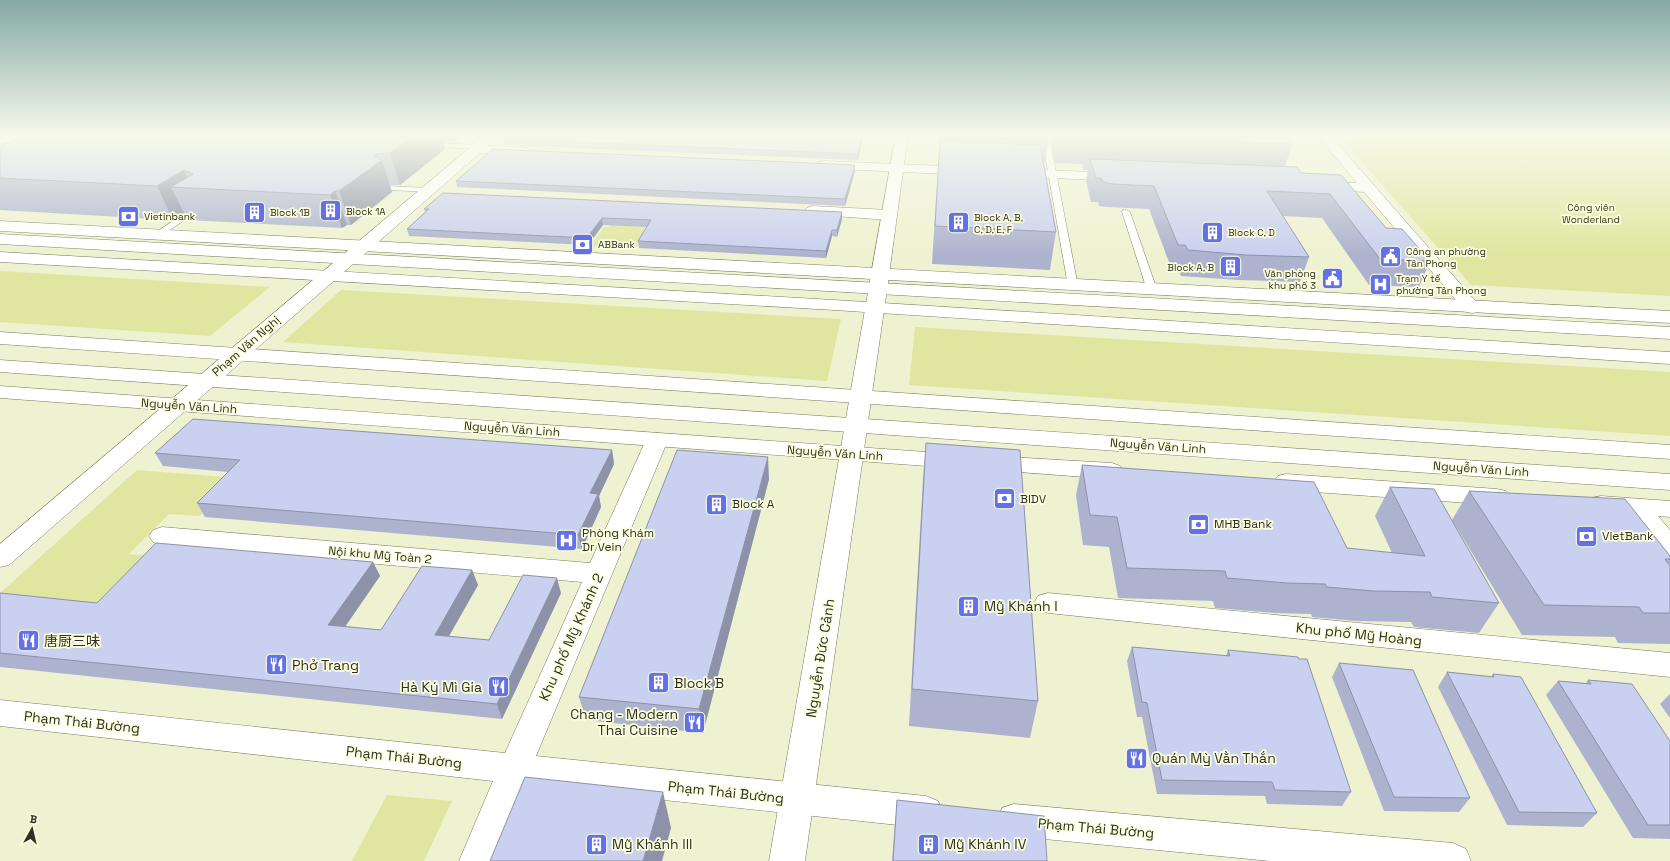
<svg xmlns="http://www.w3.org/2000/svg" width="1670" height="861" viewBox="0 0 1670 861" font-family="'Space Grotesk','Noto Sans SC',sans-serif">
	<rect width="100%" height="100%" fill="#eef2d0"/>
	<!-- green -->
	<path fill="#e0e69f" d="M1337 134H1670V296L1471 285Z
		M622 209 655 211 644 228 648 229 636 248 590 246 604 227H609Z
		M0 271 270 287 210 336 0 322Z
		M341 290 841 319 827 381 283 342Z
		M915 327 1670 372V436L909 385Z
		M137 470 237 478 200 516 169 514 129 554 161 557 105 614 0 604V593Z
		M387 795 452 801 424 861H352Z"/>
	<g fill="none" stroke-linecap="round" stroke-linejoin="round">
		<defs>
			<path id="service" d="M1022 134H1030L1050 141 1078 286 1076 288H1070L1068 286 1043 143 1031 140Z
				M439 143 479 145 483 147 479 149 442 147 438 145Z
				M386 186 429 188 433 190 429 192 389 190 385 188Z
				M196 206H199L203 208 159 237H153L152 235Z
				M1123 210H1126L1130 212 1157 290 1155 292 1152 293 1147 290 1122 212Z"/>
			<path id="minor" d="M12 134H44L38 138 0 144V136Z
				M486 134H500L488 146 522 147 527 148 529 151 527 154 522 155 480 153 9 565 0 567V544Z
				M1316 134H1329L1478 304 1481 308 1478 312 1472 313 1466 312 1364 192 1317 189 1315 186 1317 183 1322 182 1357 183Z
				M824 161 968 167 973 168 975 171 973 174 968 175 819 168 817 165 819 162Z
				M1016 169 1117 173 1122 174 1124 177 1122 180 1117 181 1011 176 1009 173 1011 170Z
				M812 206 889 210 894 212 897 215 894 218 889 220 807 214 804 211 807 208Z
				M657 433 665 435 668 440 536 756 926 796 938 801 943 812 938 823 926 828 524 785 495 861H459L493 781 0 726V700L505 753 582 582 162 545 153 542 149 536 153 530 162 527 590 563 646 440 649 435Z
				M1636 499 1645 501 1670 530V556L1661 554 1624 507 1627 501Z
				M1048 593 1670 653V677L1048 613 1038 610 1034 603 1038 596Z
				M1014 804 1453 843 1466 849 1471 861H1270L1014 836 1002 832 997 820 1002 808Z"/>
			<path id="tertiary" d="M896 134H908L889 275 886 279 880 280 874 279 871 275Z"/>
			<path id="secondary" d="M880 270 886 271 889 275 805 861H769L871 275 874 271Z"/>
			<path id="primary" d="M0 221 1670 311V323L0 231Z
				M0 386 954 454 962 456 965 461 962 466 954 468 0 398Z
				M991 456 1112 463 1120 466 1124 471 1120 476 1112 479 991 470 983 468 979 463 983 458Z
				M1286 474 1497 489 1506 491 1509 497 1506 503 1497 505 1286 490 1278 488 1274 482 1278 476Z
				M1601 496 1670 501V517L1601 512 1592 510 1589 504 1592 498Z"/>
			<path id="trunk" d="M0 234 1670 327V339L0 244Z
				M0 252 834 300 1670 352V364L834 310 0 262Z
				M0 332 1670 445V459L0 344Z
				M0 360 1670 474V490L0 372Z"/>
		</defs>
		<!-- service casing -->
		<use href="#service" stroke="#76795a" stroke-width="1"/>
		<!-- minor casing -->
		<use href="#minor" stroke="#76795a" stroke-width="1"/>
		<!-- tertiary casing -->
		<use href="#tertiary" stroke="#76795a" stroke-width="1"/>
		<!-- secondary casing -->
		<use href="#secondary" stroke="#76795a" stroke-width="1"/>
		<!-- primary casing -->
		<use href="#primary" stroke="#76795a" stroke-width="1"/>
		<!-- trunk casing -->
		<use href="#trunk" stroke="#76795a" stroke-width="1"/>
		<!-- service -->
		<use href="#service" fill="#fff" fill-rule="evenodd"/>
		<!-- minor -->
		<use href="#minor" fill="#fff" fill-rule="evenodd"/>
		<!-- tertiary -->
		<use href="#tertiary" fill="#fff" fill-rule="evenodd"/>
		<!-- secondary -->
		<use href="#secondary" fill="#fff" fill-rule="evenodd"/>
		<!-- primary -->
		<use href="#primary" fill="#fff" fill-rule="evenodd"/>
		<!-- trunk -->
		<use href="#trunk" fill="#fff" fill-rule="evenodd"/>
	</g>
	<!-- wall -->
	<path fill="#adb3ce" d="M29 134H463L453 142H443L445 149 400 185H390L392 192 351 225H347L342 228 187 220 184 213 173 220 0 210V147Z
		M509 134H864L858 160 505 145 504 139Z
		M940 134H1284L1292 144 1285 167 1301 173 1386 228 1430 261 1419 287 1369 285 1322 218 1283 216 1309 257 1300 282 1238 280 1181 276 1179 271 1172 270 1149 209 1107 207 1099 206 1098 202H1091L1086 181 1088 170H1083L1082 164 1055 163 1052 144 1053 136H1049L1045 162H1044L1056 232 1050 270 932 264Z
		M855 171 845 206 457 187 456 181Z
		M424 209 842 212V219L837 237 832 236 826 258 639 248 638 241 647 227 603 225 588 245 409 236 407 229 425 212Z
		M926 443 1038 701 1030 738 909 726 923 479Z
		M612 450 614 464 599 496 601 507 582 549 205 517 197 503 228 472 163 466 155 453Z
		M1082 465 1347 548 1392 553 1375 516 1390 487 1499 603 1479 633 1414 627 1411 622 1356 621 1312 617 1311 614 1274 613 1215 608 1213 601 1118 598 1109 547 1083 545 1076 495Z
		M769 479 703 733 586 720 579 697Z
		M1469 491 1670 556V564L1669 565 1670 566V644L1618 643 1615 637 1522 635 1452 520Z
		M373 562 380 576 345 626 381 630 472 570 478 585 449 636 489 640 561 593 502 719 0 667V593L97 603Z
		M1132 647 1226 656 1228 650 1351 792 1342 806 1267 804 1265 796 1157 794 1142 717H1137L1127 661Z
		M1339 663 1470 798 1459 812 1384 811 1332 677Z
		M1447 672 1491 677 1493 674 1597 813 1583 827 1507 825 1438 687Z
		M1588 680 1670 741V839L1633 838 1546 695 1558 681 1586 683Z
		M1670 694V718L1660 704Z
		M897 800 1047 861H892Z"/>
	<!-- shaded-wall -->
	<path fill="#8d92a8" d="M416 134H441L445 149 400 185 390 153Z
		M451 134H463L453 142Z
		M862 134H864L858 160V154Z
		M374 154 377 163 382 160 392 192 351 225 339 191 374 157Z
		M855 165V171L845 206V199Z
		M184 170 193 188 171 187 184 213 173 220 157 186Z
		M335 191 347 225 342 228 330 195Z
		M842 212V219L837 237V230Z
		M602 218 603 225 588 245 587 238Z
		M832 230V236L826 258V251Z
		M612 450 614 464 599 496 601 507 582 549 578 535 590 493Z
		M768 457 769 479 703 733 699 709Z
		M373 562 380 576 336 640 328 625Z
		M472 570 478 585 441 650 435 635Z
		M557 578 561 593 502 719 497 704Z
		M663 792 671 828 662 861H643Z"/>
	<!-- building -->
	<path fill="#c9d0f0" stroke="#8d92a8" d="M29 134H416L390 153 374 154V157L382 160 339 191H335L330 195 171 187 193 174 184 170 157 186 0 178V147Z
		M509 134H862L858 154 504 139Z
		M1089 134H1284L1292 144 1089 136Z
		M940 141 1040 145 1056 232 935 226Z
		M493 149 855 165 845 199 456 181Z
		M1090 159 1297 167 1301 173 1341 175 1386 228 1402 229 1430 261 1380 259 1330 194 1267 191 1309 257 1246 255 1188 250 1185 245H1178L1154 186 1112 184 1103 182 1102 179 1096 178Z
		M443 193 842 212 837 230H832L826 251 638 241 651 220 602 218 587 238 407 229 429 209H424Z
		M193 419 612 450 590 493 598 494 578 535 197 503 240 460 155 453Z
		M926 443 1020 450 1038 701 912 689Z
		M677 450 768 457 699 709 579 697Z
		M1082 465 1314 482 1347 548 1425 556 1390 487 1434 489 1499 603 1432 597 1430 592 1373 591 1327 587 1325 584 1287 583 1227 578 1225 571 1127 568 1117 517 1090 515Z
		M1469 491 1625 499 1670 556V559H1665L1670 566V613H1643L1639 607 1544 605Z
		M156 543 373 562 328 625 381 630 422 566 472 570 435 635 489 640 523 575 557 578 497 704 0 653V593L97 603Z
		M1132 647 1230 656 1228 650 1298 657 1299 659H1307L1351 792 1275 790 1272 782 1162 780 1147 703 1142 702Z
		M1339 663 1413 670 1470 798 1394 797Z
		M1447 672 1494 677 1493 674 1521 677 1597 813 1519 812Z
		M1588 680 1632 684 1670 741V825H1648L1558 681 1591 684Z
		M525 777 663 792 643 861H490Z
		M897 800 1044 816 1047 861H893Z"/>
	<!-- sky -->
	<linearGradient id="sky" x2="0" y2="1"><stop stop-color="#85a8a5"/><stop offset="0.53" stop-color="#f7f9ea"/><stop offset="1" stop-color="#f7f9ea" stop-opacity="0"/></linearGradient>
	<rect width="1670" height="255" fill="url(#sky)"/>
	<!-- icons -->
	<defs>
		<symbol id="building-square" viewBox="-11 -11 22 22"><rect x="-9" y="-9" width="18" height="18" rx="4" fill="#6470e8" stroke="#fbffdd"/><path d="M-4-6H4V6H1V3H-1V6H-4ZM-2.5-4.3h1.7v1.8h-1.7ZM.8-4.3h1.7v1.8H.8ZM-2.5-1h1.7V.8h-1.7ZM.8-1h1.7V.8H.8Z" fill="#fff"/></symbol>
		<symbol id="bank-square" viewBox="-11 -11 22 22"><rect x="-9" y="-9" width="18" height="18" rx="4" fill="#6470e8" stroke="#fbffdd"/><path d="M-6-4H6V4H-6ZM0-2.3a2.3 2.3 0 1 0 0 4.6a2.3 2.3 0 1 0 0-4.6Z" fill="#fff"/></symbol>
		<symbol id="civic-square" viewBox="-11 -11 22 22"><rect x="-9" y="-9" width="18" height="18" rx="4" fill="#6470e8" stroke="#fbffdd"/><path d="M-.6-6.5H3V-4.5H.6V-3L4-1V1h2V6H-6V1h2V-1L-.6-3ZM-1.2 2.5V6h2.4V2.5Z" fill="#fff"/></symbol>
		<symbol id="hospital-square" viewBox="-11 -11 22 22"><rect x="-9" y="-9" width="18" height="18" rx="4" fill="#6470e8" stroke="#fbffdd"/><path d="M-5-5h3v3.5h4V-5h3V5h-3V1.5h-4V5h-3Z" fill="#fff"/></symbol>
		<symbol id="restaurant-square" viewBox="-11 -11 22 22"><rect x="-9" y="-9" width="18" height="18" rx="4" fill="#6470e8" stroke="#fbffdd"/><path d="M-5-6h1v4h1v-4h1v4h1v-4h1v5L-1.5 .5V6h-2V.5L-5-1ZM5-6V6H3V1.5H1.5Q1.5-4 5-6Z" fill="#fff"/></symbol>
	</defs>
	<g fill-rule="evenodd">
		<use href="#building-square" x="318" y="198" width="25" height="25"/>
		<use href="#building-square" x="242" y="200" width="25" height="25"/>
		<use href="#bank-square" x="116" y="204" width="25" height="25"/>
		<use href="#building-square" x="946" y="210" width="25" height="25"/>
		<use href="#building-square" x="1200" y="220" width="25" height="25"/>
		<use href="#bank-square" x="570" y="232" width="25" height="25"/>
		<use href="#civic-square" x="1378" y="244" width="25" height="25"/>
		<use href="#building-square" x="1218" y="254" width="25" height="25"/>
		<use href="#civic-square" x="1320" y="266" width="25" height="25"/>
		<use href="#hospital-square" x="1368" y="272" width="25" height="25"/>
		<use href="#bank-square" x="992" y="486" width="25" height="25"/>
		<use href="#building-square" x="704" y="492" width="25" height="25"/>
		<use href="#bank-square" x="1186" y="512" width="25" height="25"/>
		<use href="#bank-square" x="1574" y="524" width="25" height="25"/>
		<use href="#hospital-square" x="554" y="528" width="25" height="25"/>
		<use href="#building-square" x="956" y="594" width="25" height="25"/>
		<use href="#restaurant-square" x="16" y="628" width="25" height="25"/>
		<use href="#restaurant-square" x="264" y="652" width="25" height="25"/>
		<use href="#building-square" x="646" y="670" width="25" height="25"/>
		<use href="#restaurant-square" x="486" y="674" width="25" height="25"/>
		<use href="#restaurant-square" x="682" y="710" width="25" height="25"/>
		<use href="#restaurant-square" x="1124" y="746" width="25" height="25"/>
		<use href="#building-square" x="584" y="832" width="25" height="25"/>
		<use href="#building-square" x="916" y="832" width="25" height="25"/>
	</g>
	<g text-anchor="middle" stroke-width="3.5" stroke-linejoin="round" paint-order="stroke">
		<!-- far-park labels -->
		<g font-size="10" fill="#373a15" stroke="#fbffdd">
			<text x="1591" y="211">Công viên<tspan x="1591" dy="12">Wonderland</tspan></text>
		</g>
		<!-- far-poi labels -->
		<g font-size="10" fill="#2f3023" stroke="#fbffdd" text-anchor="start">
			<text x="346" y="215">Block 1A</text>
			<text x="270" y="216">Block 1B</text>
			<text x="144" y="220">Vietinbank</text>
			<text x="974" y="221">Block A, B,<tspan x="974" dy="12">C, D, E, F</tspan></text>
			<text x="1228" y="236">Block C, D</text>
			<text x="598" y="248">ABBank</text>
			<text x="1406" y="255">Công an phường<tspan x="1406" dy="12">Tân Phong</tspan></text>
			<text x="1214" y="271" text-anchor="end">Block A, B</text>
			<text x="1316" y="277" text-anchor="end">Văn phòng<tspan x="1316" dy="12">khu phố 3</tspan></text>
			<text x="1396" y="282">Trạm Y tế<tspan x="1396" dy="12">phường Tân Phong</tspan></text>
		</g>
		<!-- street labels -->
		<g font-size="12" fill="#2f3023" stroke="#fbffdd">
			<text transform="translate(246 346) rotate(-41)" y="4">Phạm Văn Nghị</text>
			<text transform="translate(189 406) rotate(4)" y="4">Nguyễn Văn Linh</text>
			<text transform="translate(512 429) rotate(4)" y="4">Nguyễn Văn Linh</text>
			<text transform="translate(1158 446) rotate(4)" y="4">Nguyễn Văn Linh</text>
			<text transform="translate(835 453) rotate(4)" y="4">Nguyễn Văn Linh</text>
			<text transform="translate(1481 469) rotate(4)" y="4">Nguyễn Văn Linh</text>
			<text transform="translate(380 555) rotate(5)" y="4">Nội khu Mỹ Toàn 2</text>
		</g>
		<!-- poi labels -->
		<g font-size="12" fill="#2f3023" stroke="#fbffdd" text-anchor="start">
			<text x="1020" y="503">BIDV</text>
			<text x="732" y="508">Block A</text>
			<text x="1214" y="528">MHB Bank</text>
			<text x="582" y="537">Phòng Khám<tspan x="582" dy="14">Dr Vein</tspan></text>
			<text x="1602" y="540">VietBank</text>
		</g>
		<!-- near-poi labels -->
		<g font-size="14" fill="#2f3023" stroke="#fbffdd" text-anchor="start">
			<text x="984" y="611">Mỹ Khánh I</text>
			<text x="44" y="646">唐厨三味</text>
			<text x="292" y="670">Phở Trang</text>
			<text x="674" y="688">Block B</text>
			<text x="482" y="692" text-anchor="end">Hà Ký Mì Gia</text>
			<text x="678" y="719" text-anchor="end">Chang - Modern<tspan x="678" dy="16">Thai Cuisine</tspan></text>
			<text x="1152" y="763">Quán Mỳ Vằn Thắn</text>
			<text x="612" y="849">Mỹ Khánh III</text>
			<text x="944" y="849">Mỹ Khánh IV</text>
		</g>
		<!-- near-street labels -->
		<g font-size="14" fill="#2f3023" stroke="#fbffdd">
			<text transform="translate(1359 634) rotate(6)" y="5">Khu phố Mỹ Hoàng</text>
			<text transform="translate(571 637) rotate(-66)" y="5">Khu phố Mỹ Khánh 2</text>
			<text transform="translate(820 658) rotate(-81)" y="5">Nguyễn Đức Cảnh</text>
			<text transform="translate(82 722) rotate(6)" y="5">Phạm Thái Bường</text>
			<text transform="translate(404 757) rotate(6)" y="5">Phạm Thái Bường</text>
			<text transform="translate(726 792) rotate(6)" y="5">Phạm Thái Bường</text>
			<text transform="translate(1096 828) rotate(5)" y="5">Phạm Thái Bường</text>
		</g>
	</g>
	<!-- north arrow -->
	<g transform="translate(32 829) rotate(8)" stroke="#fbffdd" stroke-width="3" paint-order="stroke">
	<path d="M0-3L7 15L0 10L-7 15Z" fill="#2f3023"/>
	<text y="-6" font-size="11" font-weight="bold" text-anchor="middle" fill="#2f3023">B</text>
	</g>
</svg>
